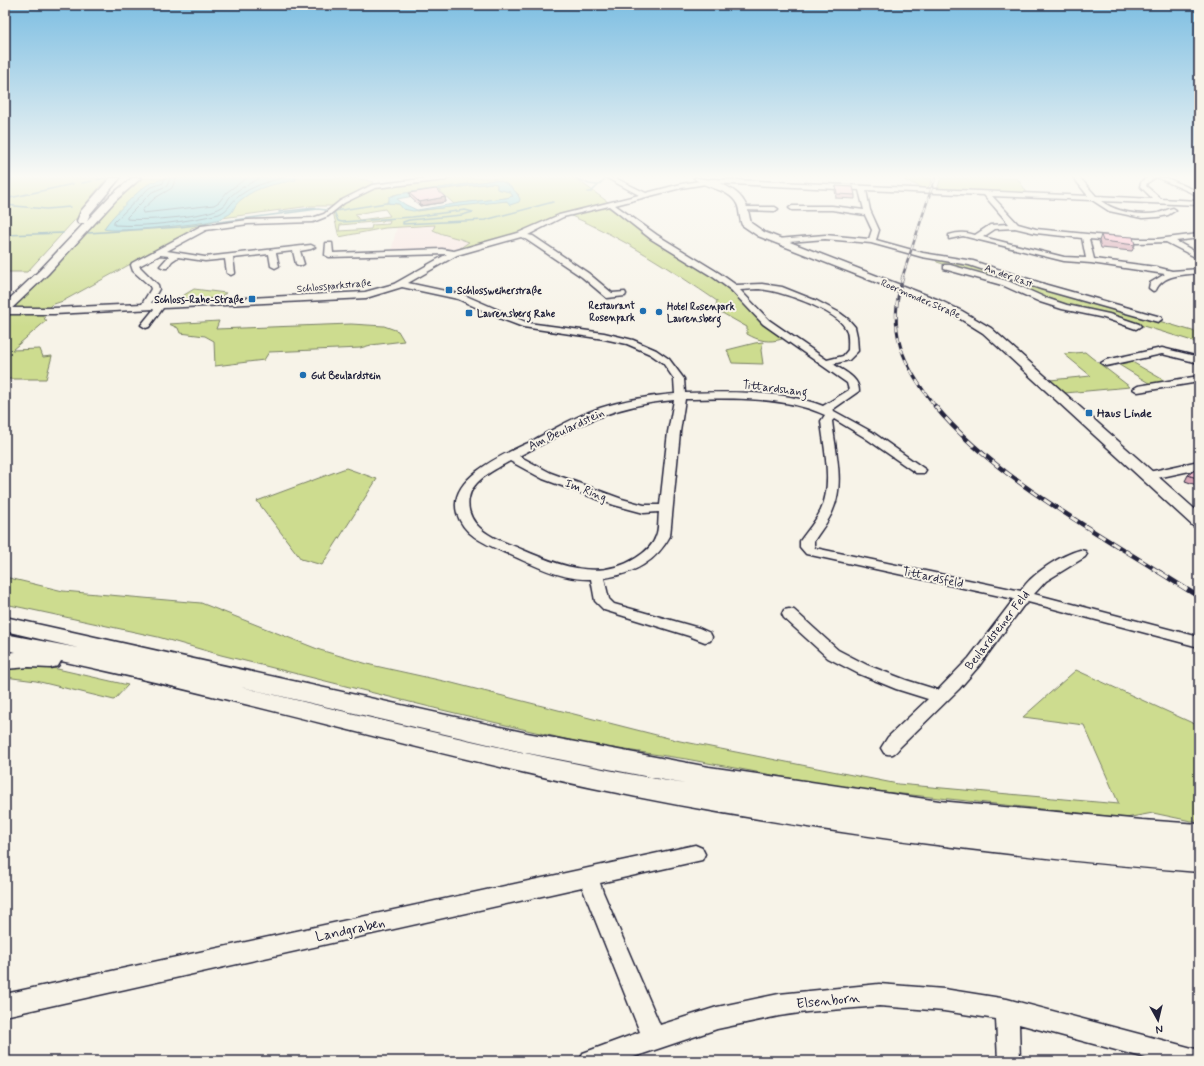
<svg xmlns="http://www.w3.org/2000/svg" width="1204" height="1066" viewBox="0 0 1204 1066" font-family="Mynerve,sans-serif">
	<rect width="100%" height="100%" fill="#f7f3e8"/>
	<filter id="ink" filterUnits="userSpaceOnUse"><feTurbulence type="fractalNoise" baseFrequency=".025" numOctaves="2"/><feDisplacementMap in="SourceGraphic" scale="8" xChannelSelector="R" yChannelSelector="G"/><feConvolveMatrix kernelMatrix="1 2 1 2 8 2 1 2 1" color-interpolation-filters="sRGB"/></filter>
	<g filter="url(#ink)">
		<!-- built -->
		<path fill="#f8e4e1" d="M436 225 442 235 454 236 470 242 460 249H436L435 248 391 252 397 227Z"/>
		<!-- green -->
		<path fill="#cddc8f" stroke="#787f65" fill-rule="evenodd" d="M5 178H107L82 208 84 210 27 272H5Z
			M141 178H356L374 182 333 206H310L222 218 191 228 189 232 63 301 51 305 43 313 45 320H47L12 350 40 349 43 357 52 356 46 379H5V314L60 262V261L105 211Z
			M450 178H575L608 202 567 213 518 234 456 251 469 242C457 237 444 236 433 230L435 225 385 228 339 237 333 212C345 203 358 193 373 188 397 181 425 184 450 178ZM495 180 507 184 519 195 508 201 475 203 418 211 399 204 387 203 393 195 398 194ZM385 209 390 216 359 220 355 214ZM384 220H390L389 224 372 225 371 229 339 231 340 225 383 221Z
			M906 178H932L930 185 926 189 904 180Z
			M941 178H1017L1028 194 937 190Z
			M491 183 497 184V189L510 192 513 196 506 198 454 204 439 190Z
			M606 206 714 277 780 335 782 339C769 343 759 341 747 334V327L715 309 717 301C670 269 622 237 569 215Z
			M937 259 969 264 1199 333V343L1107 315 1067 306 937 262 936 260Z
			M194 289 226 293 214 301 185 302 190 299 179 298Z
			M219 321 216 329 351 324 384 326 398 331 404 341 371 345 360 348 269 352 264 360 215 366 214 341 205 336 180 333 178 328 169 324Z
			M763 342 761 350 763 364 732 363 727 350 755 343Z
			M1085 352 1091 357 1130 387 1065 393 1050 380 1091 376 1064 354Z
			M1127 359 1167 382 1152 385 1116 363Z
			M346 468 377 479 322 565 301 559 257 501Z
			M5 577 63 591 201 603 320 650 371 665 448 682 680 741 898 784 1119 804 1084 725 1023 717 1076 670 1199 726V821H1191L1153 813 1126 818 837 787 686 759 586 744 438 709 221 655 158 637 5 604Z
			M32 667 53 668 128 685 114 700 36 681 5 677V669Z"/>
		<!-- water -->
		<path fill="#7eced8" stroke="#598999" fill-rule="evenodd" d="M296 178V180C276 184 258 186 242 199 234 205 235 208 231 213 229 215 223 217 220 219 206 224 116 233 104 229 107 221 139 190 147 185 153 181 161 180 168 178Z
			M495 180C506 181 515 189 520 199L519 202 510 205 507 201 413 211 403 209 399 204 386 203 389 202V197L398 194ZM491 183 497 184V189L510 192 513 196 506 198 460 203 417 210 406 205 397 199 436 192 437 190 442 189Z"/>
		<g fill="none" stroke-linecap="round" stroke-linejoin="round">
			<!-- shore -->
			<path stroke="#47677a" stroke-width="1" d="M165 178 163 183 149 188 114 222V225C148 227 185 222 219 214 229 210 230 203 239 196 252 186 267 182 282 178
				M170 178 167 186 152 192 127 217V219C146 221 207 217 222 207 226 205 227 201 229 198 237 189 250 183 261 178
				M176 178 172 188 155 198 142 210 143 213 214 205 219 202 227 192 247 178"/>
			<!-- stream -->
			<path stroke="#598999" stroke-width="1.5" d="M576 178 589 184 597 185
				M97 180 104 178
				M82 183 92 181
				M588 192H591L606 178
				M5 199 73 184
				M5 205 46 209 70 207
				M335 211 386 203
				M279 212 315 208
				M88 233 180 227 318 209 334 211 338 221 342 222 412 217 465 210 473 212 462 215 409 220 403 222V224L485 220 553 202
				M5 235 63 233"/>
			<defs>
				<path id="minor" d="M429 178H449L446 180 375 188 344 203 328 216 313 222 248 224 206 230 167 251 205 257 311 245 315 247 311 249 300 251 304 264 300 266 296 264 293 251 276 253 279 266 275 268 271 266 269 254 233 258 235 273 231 275 227 273 225 259 205 261 178 257 172 261 167 268H164L160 266 169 256 160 255 139 266 158 285 159 289 151 303 365 292 394 284 447 254 329 257 325 255 326 243H332L333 253 442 249 454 251 518 233 559 215 639 195 607 178H615L646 193 681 184 712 179 1088 196 1074 178H1080L1096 196 1153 199 1140 186 1142 181 1147 178H1155L1147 183 1146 186 1161 199 1199 201V205L1101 201C1116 212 1139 216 1158 213 1163 212 1168 209 1173 208L1176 210 1168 215 1158 217 1142 218 1109 211 1092 200 992 196 1018 224 1036 229 1137 239H1158L1199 234V238L1176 241 1199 254V259L1166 242 1137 243 1089 239 1094 259 1156 267 1172 271 1199 269V273C1184 275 1163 274 1156 290L1153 291 1149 288 1150 283 1165 274 1091 263 1064 261 963 236 949 239V235C959 232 965 232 975 235L990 225 1009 224 984 195 866 190 870 210 879 230 876 240 923 253 973 261 1047 285 1161 317 1162 319 1158 322 1041 289 969 265 922 257 871 243 825 239 777 243 773 241 777 239 825 235 869 239 872 230 865 215 832 210H792L789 208 792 206H832L864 210 859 190 712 183 681 188 615 205 657 235 719 273 736 285 762 284 782 287 817 301 840 313 848 319 855 327 857 336 858 351 849 360 833 364C843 371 859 377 859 391L832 410 872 432 926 470 924 473H916L864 437 834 419 832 421C835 449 845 483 833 510 829 521 820 531 814 541V546L815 548 1021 591C1031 574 1061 555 1080 550L1085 551 1087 554 1085 557 1046 581 1034 594 1199 637V647L1028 602 1023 606 979 666 959 689 900 747C895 754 892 756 884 753L881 748 888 737 928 699 896 689 857 673 828 658 784 618 782 614 784 610 789 609 794 610 838 650 867 665 906 680 938 690 969 658 1014 599 806 554 800 547V541C807 531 816 521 821 510 833 483 824 449 821 421L825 415C784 396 730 398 685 399L680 432 670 536C656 562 633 574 604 578L609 599 614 604 699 628 710 633 712 637 710 641 705 642 689 636 604 610 595 601 591 579C559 580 530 563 502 551 483 543 463 534 457 513 447 477 507 453 532 441 554 429 576 416 600 408 624 400 650 396 675 394L674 379 663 363 650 354 627 344 604 339 523 327 499 318 458 299 402 287 366 298 163 308 149 327 146 328 141 325 154 309 54 314H5V308H54L142 304 151 289 150 286 133 271 131 265 132 263 201 226 248 220 312 218 324 214 340 201 372 185ZM609 206 651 239 713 277 731 290 763 324 847 383 849 390 823 406C783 390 728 392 685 393L684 379 669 359 656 350 633 340 604 333 528 323 464 295 408 283 457 255 521 237 527 240 582 277 607 298 625 296 626 294 625 292 612 293 588 273 533 236 528 235 563 217ZM1015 228 1036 233 1082 238 1086 258 1064 257 983 237 995 229ZM757 289C777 289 837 310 846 329 849 335 848 344 848 350L843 356 827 360 769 320 740 290ZM674 400 668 432 660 505H644L622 499 551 473 519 456C573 428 611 405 674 400ZM510 461 543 479 614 505 644 513 659 512C658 520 659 529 656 536 653 546 644 553 636 558 599 581 560 566 523 550 507 543 488 538 476 524 470 517 467 507 469 498 472 480 496 469 510 461Z
					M1158 178H1167L1199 192V196Z
					M743 207H775L778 209 775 211 741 210V208Z
					M944 265H950L1008 281 1046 298 1067 305 1109 314 1139 324 1141 326 1136 329 1104 318 1062 309 1040 302 1002 285 944 269Z
					M1162 348 1199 357V363L1162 354 1106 366 1101 363 1106 360Z
					M1199 376V382L1138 392 1133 389 1138 386Z
					M1199 461V469L1148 480 1144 479 1142 476 1144 473Z
					M695 845 702 848 705 854 702 860 600 883 603 892 660 1025 717 1007 779 994 879 984 944 989 1007 999 1192 1048 1199 1050V1061H1157L1019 1024 1020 1061H998L996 1019 944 1011 879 1006 807 1012 779 1016 717 1029 622 1061H580L583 1053 640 1032 582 887 5 1016V994Z"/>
				<path id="major" d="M132 178H141L116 200 48 274 9 311 5 312V303L40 270 110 196Z
					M694 178C711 178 738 187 746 205 749 211 749 217 751 223L764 232 939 300 962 311 991 328 1199 513V527L1193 526 983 333 954 315 931 304 758 236 742 225C739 218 740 210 737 204 729 188 705 189 694 178Z"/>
				<path id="highway" d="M110 178H120L90 214 86 223H78L77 221 81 211Z
					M5 617 527 733 709 767 939 801 1142 820 1199 824V872C996 856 793 830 593 788 415 750 239 699 61 661L58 666 50 668 29 667 5 669V653L16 652 5 650V634L78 648 5 631ZM216 681 527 753 685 784C527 757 372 718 216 681Z"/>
			</defs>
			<!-- minor casing -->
			<use href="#minor" stroke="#22223b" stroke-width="3"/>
			<!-- major casing -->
			<use href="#major" stroke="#22223b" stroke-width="3"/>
			<!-- highway casing -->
			<use href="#highway" stroke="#22223b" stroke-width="3"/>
			<!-- minor -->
			<use href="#minor" fill="#f7f3e8" fill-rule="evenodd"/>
			<!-- major -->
			<use href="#major" fill="#f7f3e8" fill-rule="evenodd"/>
			<!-- highway -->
			<use href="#highway" fill="#f7f3e8" fill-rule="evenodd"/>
			<defs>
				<path id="rail-far3" d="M902 278 935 178"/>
				<path id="rail-far2" d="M903 277C886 330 902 365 936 407"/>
				<path id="rail-far1" d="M935 406C991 474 1086 526 1161 573"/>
				<path id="rail" d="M1159 572 1199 597"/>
			</defs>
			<!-- rail-far3 casing -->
			<use href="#rail-far3" stroke="#22223b" stroke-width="2.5"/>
			<!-- rail-far2 casing -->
			<use href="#rail-far2" stroke="#22223b" stroke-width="3"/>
			<!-- rail-far1 casing -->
			<use href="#rail-far1" stroke="#22223b" stroke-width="4.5"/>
			<!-- rail casing -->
			<use href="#rail" stroke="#22223b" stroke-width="5"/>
			<!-- rail-far3 -->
			<use href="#rail-far3" stroke="#f7f3e8" stroke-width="1.5" stroke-dasharray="5" stroke-linecap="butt"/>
			<!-- rail-far2 -->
			<use href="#rail-far2" stroke="#f7f3e8" stroke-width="2" stroke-dasharray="6" stroke-linecap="butt"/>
			<!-- rail-far1 -->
			<use href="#rail-far1" stroke="#f7f3e8" stroke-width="3" stroke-dasharray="8" stroke-linecap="butt"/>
			<!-- rail -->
			<use href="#rail" stroke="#f7f3e8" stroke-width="3.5" stroke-dasharray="11" stroke-linecap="butt"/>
		</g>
		<!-- wall -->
		<path fill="#d9a6b5" stroke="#22223b" d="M836 186 855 195V199L836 198 835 190Z
			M409 193 445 197 446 202 420 206 410 197Z
			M1101 235 1135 245 1132 251 1101 248 1099 241Z
			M1199 467V486L1185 481 1188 475Z"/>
		<!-- shaded-wall -->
		<path fill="#b08793" stroke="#22223b" d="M445 197 446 202 420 206 419 202Z"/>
		<!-- building -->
		<path fill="#fcc1d2" stroke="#22223b" d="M836 186 853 187 855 195 837 194Z
			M436 189 445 197 419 202 409 193Z
			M1101 235 1133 237 1135 245 1103 241Z
			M1199 467V479L1188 475Z"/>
	</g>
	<!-- sky -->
	<linearGradient id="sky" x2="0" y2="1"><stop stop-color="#7dbee2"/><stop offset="0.54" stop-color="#fbfaf5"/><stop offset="1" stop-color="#fbfaf5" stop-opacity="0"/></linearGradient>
	<rect width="1204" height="327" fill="url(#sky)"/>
	<!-- markers -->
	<g fill="#1f6fb2" stroke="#f7f3e8" stroke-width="1.5">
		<rect x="445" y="286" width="8" height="8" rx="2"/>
		<rect x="248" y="295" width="8" height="8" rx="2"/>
		<circle cx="643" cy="311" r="4"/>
		<circle cx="659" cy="312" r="4"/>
		<rect x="465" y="309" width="8" height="8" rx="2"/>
		<circle cx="303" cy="375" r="4"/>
		<rect x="1085" y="409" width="8" height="8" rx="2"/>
	</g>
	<g text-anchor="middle" stroke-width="4" stroke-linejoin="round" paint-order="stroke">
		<!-- far-street labels -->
		<g font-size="10" fill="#22223b" stroke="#f7f3e8">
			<text transform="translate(1009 275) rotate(20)" y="4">An der Rast</text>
			<text transform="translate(334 285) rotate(-5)" y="4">Schlossparkstraße</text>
			<text transform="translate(921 298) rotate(23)" y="4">Roermonder Straße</text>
		</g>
		<!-- far-poi labels -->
		<g font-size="10" font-weight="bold" fill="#22223b" stroke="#f7f3e8" text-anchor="start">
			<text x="457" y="294">Schlossweiherstraße</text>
			<text x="244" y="303" text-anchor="end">Schloss-Rahe-Straße</text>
			<text x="635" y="309" text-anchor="end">Restaurant<tspan x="635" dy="12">Rosenpark</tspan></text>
			<text x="667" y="310">Hotel Rosenpark<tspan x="667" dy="12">Laurensberg</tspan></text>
			<text x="477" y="317">Laurensberg Rahe</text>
			<text x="311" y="379">Gut Beulardstein</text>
		</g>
		<!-- street labels -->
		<g font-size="12" fill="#22223b" stroke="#f7f3e8">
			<text transform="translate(775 388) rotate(7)" y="4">Tittardshang</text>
			<text transform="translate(566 429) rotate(-25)" y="4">Am Beulardstein</text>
			<text transform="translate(586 490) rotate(21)" y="4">Im Ring</text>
			<text transform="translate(933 577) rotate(12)" y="4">Tittardsfeld</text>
			<text transform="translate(997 630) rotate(-52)" y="4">Beulardsteiner Feld</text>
		</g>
		<!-- poi labels -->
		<g font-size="12" font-weight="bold" fill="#22223b" stroke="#f7f3e8" text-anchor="start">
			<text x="1097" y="417">Haus Linde</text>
		</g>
		<!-- near-street labels -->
		<g font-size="14" fill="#22223b" stroke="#f7f3e8">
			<text transform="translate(350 929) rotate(-12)" y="5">Landgraben</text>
			<text transform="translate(828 1000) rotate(-6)" y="5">Elsenborn</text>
		</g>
	</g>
	<!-- margin -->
	<rect width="1204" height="1066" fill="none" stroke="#f7f3e8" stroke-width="20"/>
	<rect x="10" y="10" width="1184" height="1046" fill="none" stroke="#22223b" stroke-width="1.5" filter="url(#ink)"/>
	<!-- north arrow -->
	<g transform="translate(1158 1020) rotate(172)" stroke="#f7f3e8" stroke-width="3" paint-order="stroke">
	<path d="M0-3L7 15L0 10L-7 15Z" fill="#22223b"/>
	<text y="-6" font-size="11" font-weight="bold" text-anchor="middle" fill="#22223b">N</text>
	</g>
</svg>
